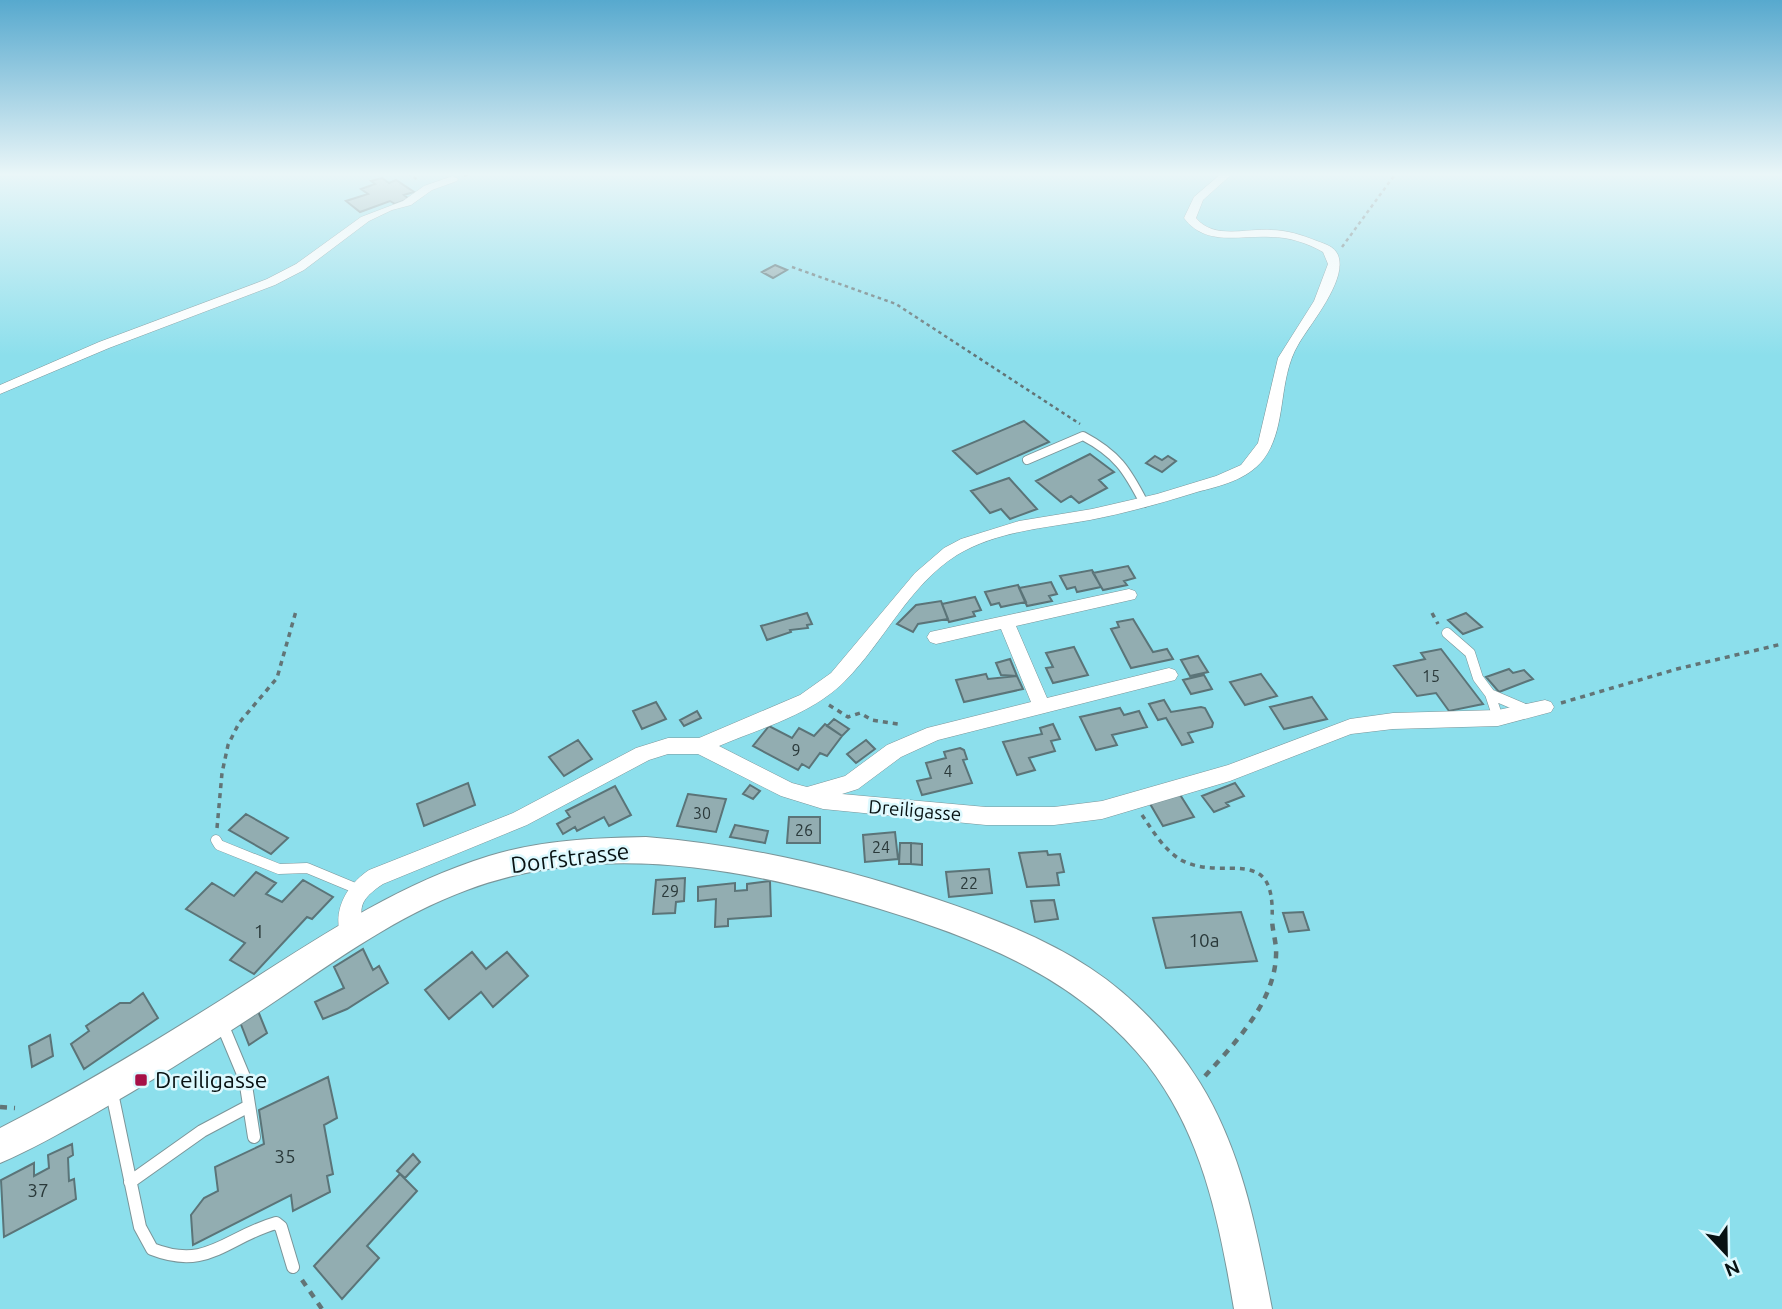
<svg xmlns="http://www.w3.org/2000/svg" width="1782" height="1309" viewBox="0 0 1782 1309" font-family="Ubuntu,sans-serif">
	<rect width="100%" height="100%" fill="#d0ecf0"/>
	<!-- green -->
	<path fill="#8cdfec" d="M0 173H1782V1309H0Z"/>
	<!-- building -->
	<path fill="#92adb1" stroke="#5b7478" stroke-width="2" d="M382 178 389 183 396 180 414 192 404 195 409 199 395 204 390 201 360 212 346 201 368 194 361 189 375 184 371 181Z
		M775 265 787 270 773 278 762 272Z
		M1024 421 1049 442 977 474 953 451Z
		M1090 454 1114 472 1099 480 1107 488 1079 503 1071 496 1061 502 1036 481Z
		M1155 456 1162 460 1168 456 1176 461 1162 472 1146 463Z
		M1009 478 1037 509 1010 519 1001 509 990 513 971 491Z
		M1128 566 1135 578 1124 581 1127 585 1103 590 1093 573Z
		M1092 570 1101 587 1077 592 1075 587 1067 589 1060 576Z
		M1051 582 1057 594 1049 596 1052 601 1027 606 1019 588Z
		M1018 585 1026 602 1001 607 999 603 991 605 985 592Z
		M975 597 981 610 973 612 975 616 949 622 942 604Z
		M941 601 948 619 918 624 913 632 897 624 916 605Z
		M807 613 812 624 807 625 808 628 790 630 791 632 767 640 761 626Z
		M1466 613 1482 627 1463 634 1448 620Z
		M1133 619 1153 652 1167 649 1173 659 1131 668 1111 629 1119 627 1117 622Z
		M1074 647 1088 675 1053 683 1046 668 1053 667 1046 653Z
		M1441 649 1483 704 1449 711 1436 693 1417 696 1394 666 1425 659 1421 653Z
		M1198 656 1208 672 1190 676 1181 660Z
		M1010 659 1017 676 1001 675 996 663Z
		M1509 669 1513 673 1524 670 1533 679 1499 692 1486 677Z
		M986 674 988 679 1017 676 1023 689 964 702 956 680Z
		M1261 674 1277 696 1245 705 1230 682Z
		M1204 675 1212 689 1191 694 1183 680Z
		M1312 697 1327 719 1284 729 1270 707Z
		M1164 700 1171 712 1201 707 1205 708 1213 723 1212 727 1188 733 1193 742 1182 745 1166 718 1158 720 1149 704Z
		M656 702 666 719 642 729 633 711Z
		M1120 708 1124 715 1139 711 1147 727 1112 735 1117 745 1096 750 1080 717Z
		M697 711 701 718 684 726 680 720Z
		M834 719 849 729 842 736 827 726Z
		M825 724 842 736 827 756 820 753 809 768 802 764 798 770 753 746 769 726 792 738 799 728 814 736Z
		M1053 724 1060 739 1051 741 1055 751 1029 758 1035 770 1017 775 1003 742 1042 734 1040 728Z
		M578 740 592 759 564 776 549 757Z
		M866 740 875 749 856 763 847 754Z
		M960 748 964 750 967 759 963 760 972 783 922 795 917 781 931 778 926 763 946 758 944 752Z
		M468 783 475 805 424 826 417 804Z
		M1235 783 1244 796 1226 803 1229 806 1214 812 1202 796Z
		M750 785 760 791 753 799 743 794Z
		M615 786 631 815 609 826 604 817 577 831 575 827 563 834 557 824 570 817 566 811Z
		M1179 793 1194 817 1163 826 1149 802Z
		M688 794 726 799 716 832 677 826Z
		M246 814 288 838 271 854 229 830Z
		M789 817H820V843H787Z
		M735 825 768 831 765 843 730 837Z
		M895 832 898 859 865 862 863 835Z
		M900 843H911V864H899Z
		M911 843 922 844V865L911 864Z
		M1047 851 1048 855 1060 854 1064 872 1057 873 1059 885 1027 887 1019 853Z
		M989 869 992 893 949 897 946 872Z
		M256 872 276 883 266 894 282 902 303 880 333 897 312 919 307 917 254 974 230 960 245 943 186 909 212 883 234 896Z
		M685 878 684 901 676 902 675 913 653 914 656 880Z
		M770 881 771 916 728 919V926L715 927 716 899 698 901V887L735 883V891L747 890V884Z
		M1054 900 1058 919 1035 922 1031 901Z
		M1241 912 1257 961 1166 968 1153 918Z
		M1303 912 1309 930 1289 932 1283 913Z
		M363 949 373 970 379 966 388 983 347 1009 323 1019 315 1002 344 988 334 967Z
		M472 952 486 969 507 952 528 976 493 1007 481 992 449 1019 425 990Z
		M143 993 158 1018 84 1069 71 1044 89 1031 86 1026 120 1003H130Z
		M258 1011 267 1033 249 1045 240 1022Z
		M50 1035 53 1056 32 1067 29 1046Z
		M328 1077 337 1118 324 1125 333 1174 327 1176 330 1192 293 1211 291 1195 193 1245 191 1215 204 1198 218 1191 215 1167 264 1144 259 1110Z
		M72 1144 73 1155 68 1158 69 1181 74 1179 76 1199 4 1237 1 1180 34 1163V1176L49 1168 48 1155Z
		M413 1154 420 1162 405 1178 397 1171Z
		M400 1174 417 1191 367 1246 379 1258 342 1299 314 1266Z"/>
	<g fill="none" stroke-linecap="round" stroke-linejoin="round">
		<defs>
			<path id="lane-far2" d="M1027 460 1083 436C1117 454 1127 470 1144 503"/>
			<path id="lane-far1" d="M1447 633 1470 653 1478 678 1490 694 1498 718
				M1490 694 1525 709
				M216 840 219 845 279 869 307 868 360 890"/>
			<path id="lane" d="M222 1024 245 1079 254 1137
				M112 1093 140 1227 152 1249C208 1271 226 1237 276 1223L281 1227 293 1267
				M130 1182 202 1131 249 1106"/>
			<path id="street" d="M1222 173H1233L1203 200 1196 218C1214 240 1246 228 1271 230 1287 230 1302 235 1317 241 1325 244 1334 246 1338 255 1348 280 1310 324 1298 345 1277 381 1288 427 1263 460 1247 480 1220 486 1197 492 1162 503 1126 513 1090 520 1045 528 997 531 957 555 909 585 884 642 845 681 811 715 761 728 719 746L792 783 807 787 845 776 887 745 927 728 1031 702 1001 629 936 644 930 642 927 637 930 632 1129 589 1135 591 1137 595 1135 599 1016 626 1047 698 1169 668 1175 670 1178 675 1175 680 938 740 901 757 858 789 842 794 986 807H1054L1102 801 1228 765 1350 719 1393 713 1498 710 1545 700 1551 702 1554 707 1551 712 1498 726 1393 729 1351 734 1230 781 1102 819 1054 825H986L823 809 781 796 698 754H668L649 760 527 825 383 884C348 907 369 913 358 939L350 942 342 939C331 913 346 885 369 870L513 813 636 748 668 738H699L800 695 831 673 915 573 944 548 961 539 1019 521 1092 509 1157 494 1216 476 1241 465 1258 443 1278 358 1314 301 1328 264 1323 252C1307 243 1289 237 1271 237 1239 235 1206 247 1184 218L1194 197Z
				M453 176 458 179 457 181 432 190 411 205 392 210 369 221 304 270 275 285 109 348 0 394V385L99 342 267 279 296 264 361 217 403 201 424 186Z"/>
			<path id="secondary" d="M646 837C745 845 841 867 936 899 989 917 1043 937 1090 968 1134 997 1172 1038 1200 1083 1242 1151 1257 1231 1272 1309H1234C1219 1221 1203 1136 1147 1064 1078 978 979 939 877 908 746 868 600 840 467 890 399 915 339 958 280 998 218 1040 154 1080 89 1117 60 1133 31 1150 0 1163V1128C77 1089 151 1044 224 998 309 944 392 886 489 856 540 840 593 838 646 837Z"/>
		</defs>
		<!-- lane-far2 casing -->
		<use href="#lane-far2" stroke="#7b9599" stroke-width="10"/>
		<!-- lane-far1 casing -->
		<use href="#lane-far1" stroke="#7b9599" stroke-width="11"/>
		<!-- lane casing -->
		<use href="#lane" stroke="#7b9599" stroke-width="14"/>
		<!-- street casing -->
		<use href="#street" stroke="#7b9599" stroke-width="1"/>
		<!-- secondary casing -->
		<use href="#secondary" stroke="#7b9599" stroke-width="2"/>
		<!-- path-far2 -->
		<path stroke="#627476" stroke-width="2.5" stroke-dasharray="3.5 3.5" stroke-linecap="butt" d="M408 173 418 180
			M464 176 476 173
			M1342 247 1396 173
			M792 267 896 304 1080 424"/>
		<!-- path-far1 -->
		<path stroke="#627476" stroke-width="3.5" stroke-dasharray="5 5" stroke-linecap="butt" d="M1432 613 1438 624
			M1561 703 1677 669 1782 644
			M829 705 848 717 860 713 872 720 898 724 900 728
			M1142 815C1153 831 1164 850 1181 860 1224 883 1276 841 1272 920
			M217 828 222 773 228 745 239 723 277 678 296 611"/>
		<!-- path -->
		<path stroke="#627476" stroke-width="4.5" stroke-dasharray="7 7" stroke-linecap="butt" d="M1205 1076C1235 1043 1274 1003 1276 956 1277 943 1272 931 1272 918
			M0 1107 15 1108
			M302 1280 322 1309"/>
		<!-- lane-far2 -->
		<use href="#lane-far2" stroke="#fff" stroke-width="8"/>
		<!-- lane-far1 -->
		<use href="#lane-far1" stroke="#fff" stroke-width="10"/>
		<!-- lane -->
		<use href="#lane" stroke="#fff" stroke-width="12"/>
		<!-- street -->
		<use href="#street" fill="#fff" fill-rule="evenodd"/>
		<!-- secondary -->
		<use href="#secondary" fill="#fff" fill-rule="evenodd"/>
	</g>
	<!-- sky -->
	<linearGradient id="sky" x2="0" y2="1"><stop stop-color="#57a9ce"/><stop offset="0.49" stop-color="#eaf6f8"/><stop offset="1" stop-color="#eaf6f8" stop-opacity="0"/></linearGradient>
	<rect width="1782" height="356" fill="url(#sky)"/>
	<!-- markers -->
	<rect fill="#a61047" stroke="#ddf9fe" stroke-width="2.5" x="134" y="1073" width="14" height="14" rx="3.5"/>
	<g text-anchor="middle" stroke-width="5" stroke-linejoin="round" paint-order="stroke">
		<!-- number labels -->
		<g font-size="16" fill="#2a393a">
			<text x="1431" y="682">15</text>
			<text x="796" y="756">9</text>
			<text x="948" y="777">4</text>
			<text x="702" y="819">30</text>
			<text x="804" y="836">26</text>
			<text x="881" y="853">24</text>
			<text x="969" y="889">22</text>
			<text x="670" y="897">29</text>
		</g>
		<!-- street labels -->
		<g font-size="19" fill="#081213" stroke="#ddf9fe">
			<text transform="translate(915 810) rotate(5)" y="7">Dreiligasse</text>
		</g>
		<!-- near-number labels -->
		<g font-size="19" fill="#2a393a">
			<text x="259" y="938">1</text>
			<text x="1204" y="947">10a</text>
			<text x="285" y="1163">35</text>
			<text x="38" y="1197">37</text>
		</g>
		<!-- near-street labels -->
		<g font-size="23" fill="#081213" stroke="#ddf9fe">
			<text transform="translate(570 858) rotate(-7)" y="8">Dorfstrasse</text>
		</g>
		<!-- near-poi labels -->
		<g font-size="23" fill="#081213" stroke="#ddf9fe" text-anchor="start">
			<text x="155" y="1088">Dreiligasse</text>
		</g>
	</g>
	<!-- north arrow -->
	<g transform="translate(1726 1253) rotate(158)" stroke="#ddf9fe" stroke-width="5" paint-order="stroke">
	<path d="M0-5L12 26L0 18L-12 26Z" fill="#081213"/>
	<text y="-10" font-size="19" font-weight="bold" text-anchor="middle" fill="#081213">N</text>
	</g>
</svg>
